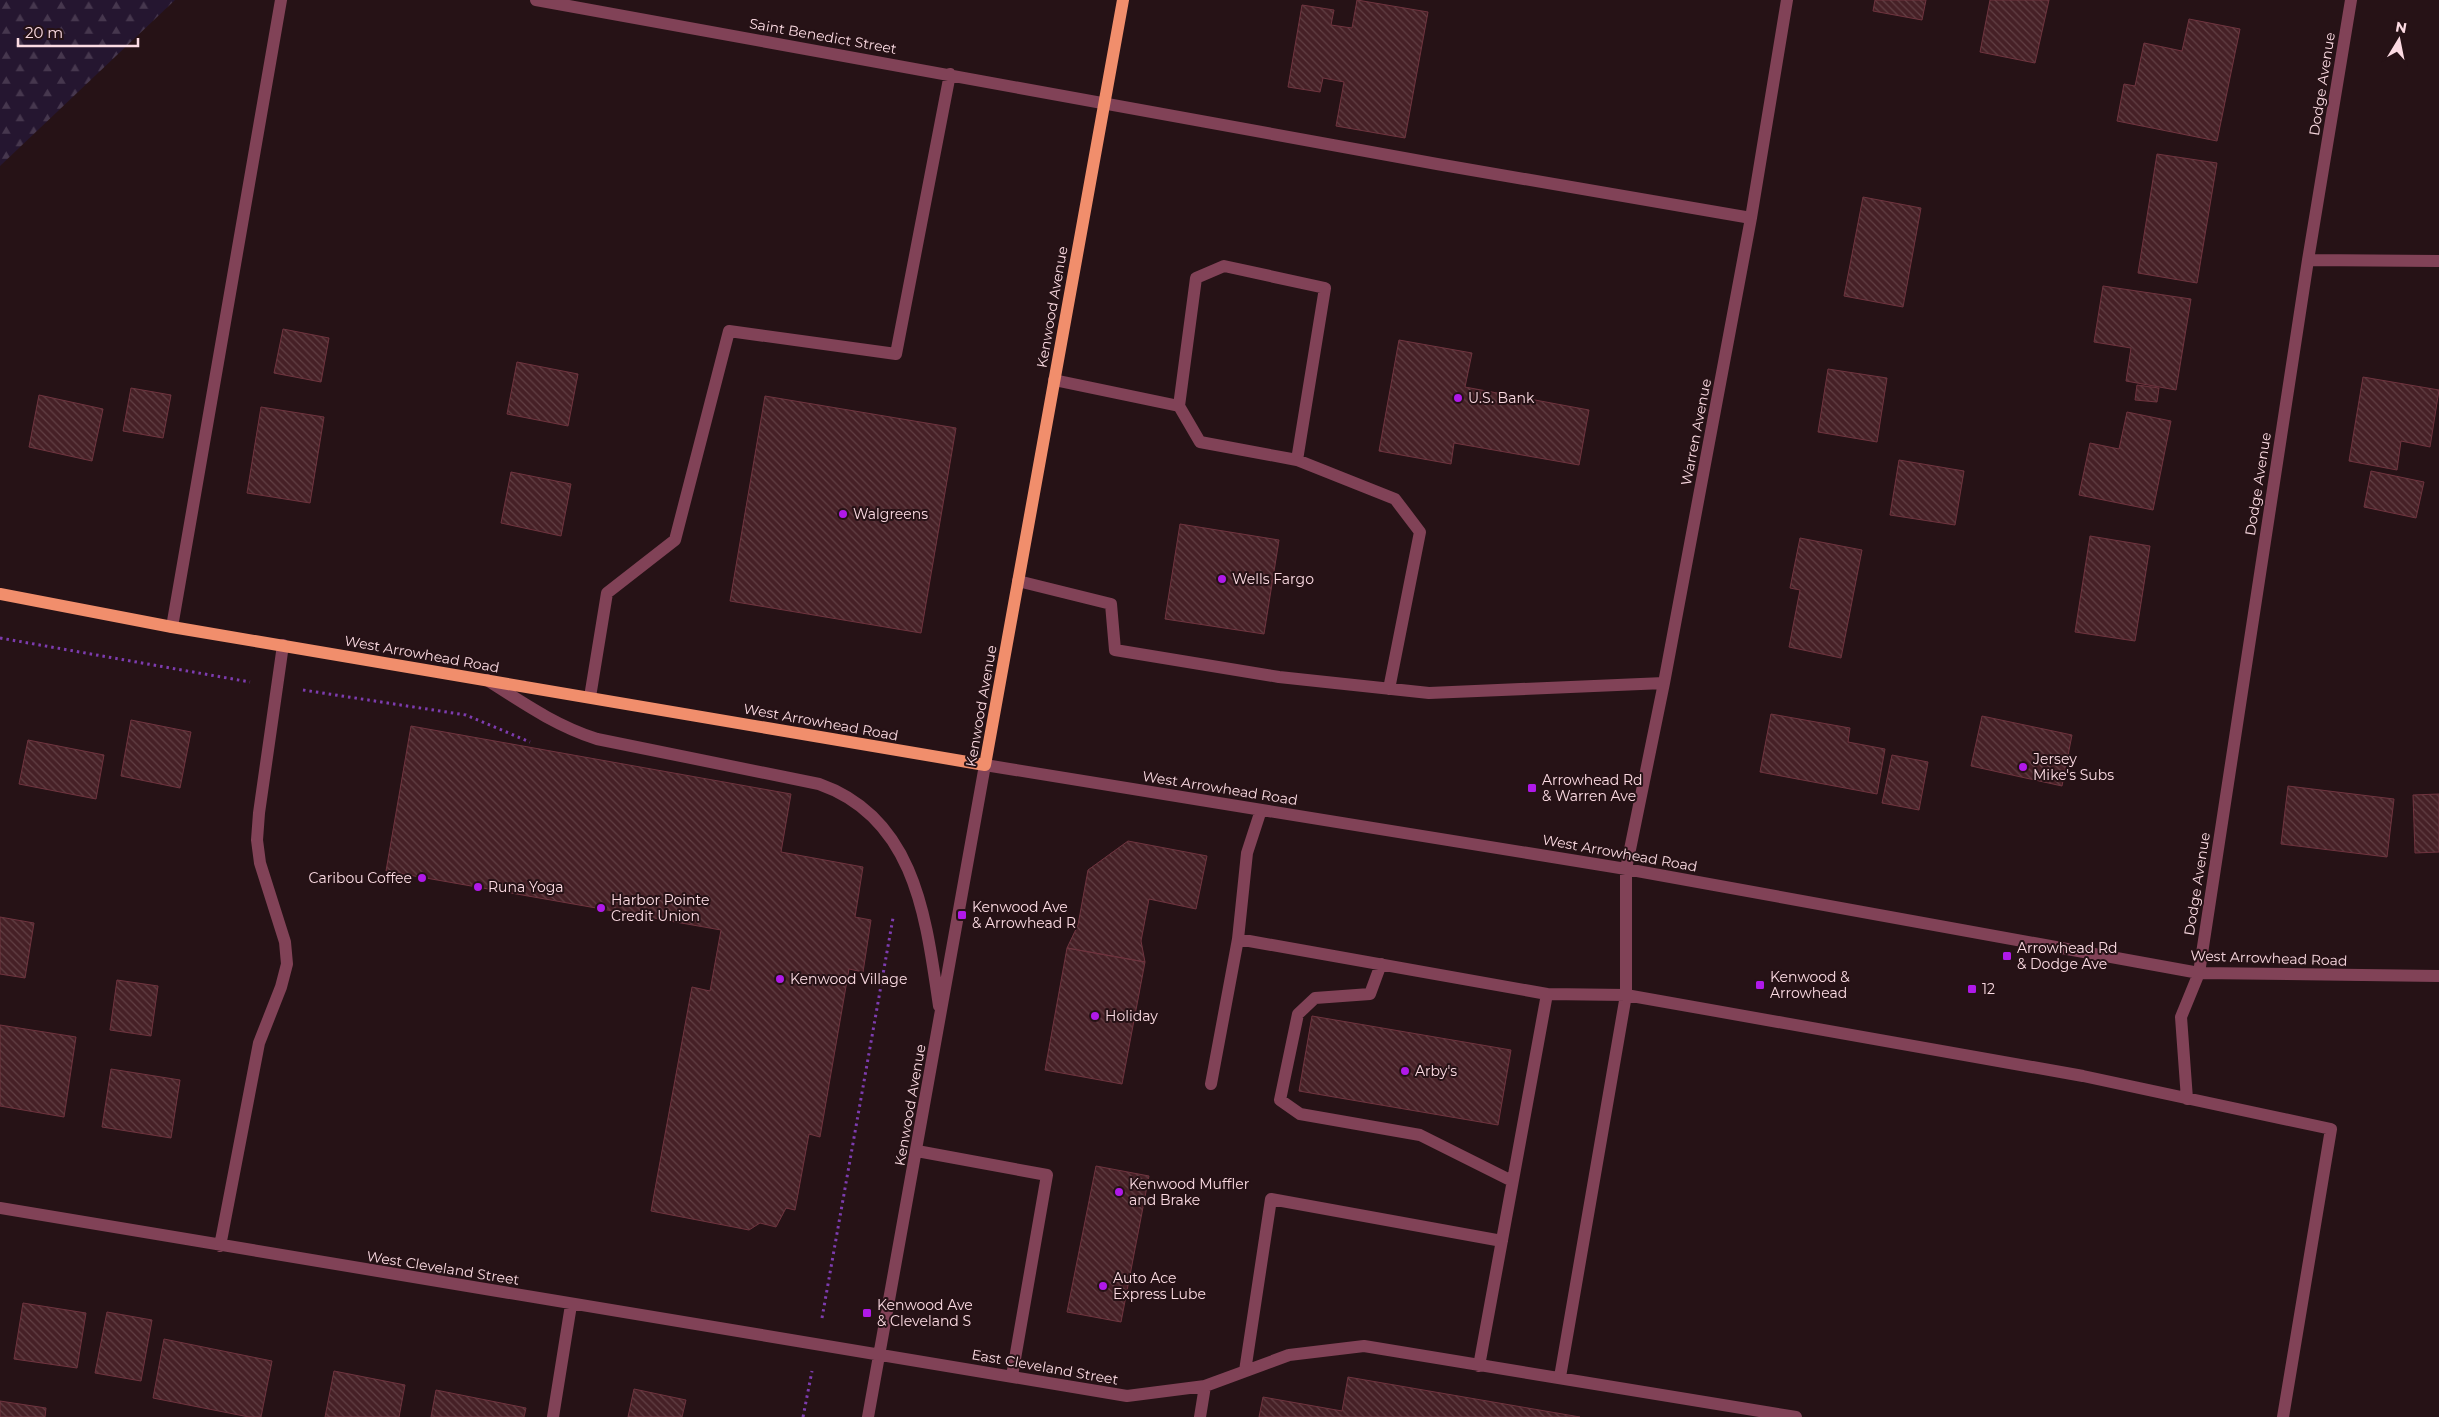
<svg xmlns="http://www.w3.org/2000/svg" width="2439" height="1417" viewBox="0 0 2439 1417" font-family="Montserrat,sans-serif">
	<defs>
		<pattern id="forest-firs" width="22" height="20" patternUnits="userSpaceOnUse" patternTransform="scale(1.25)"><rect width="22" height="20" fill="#251630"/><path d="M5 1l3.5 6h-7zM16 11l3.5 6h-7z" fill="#46374e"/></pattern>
		<pattern id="building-back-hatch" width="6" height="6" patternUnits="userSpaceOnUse" patternTransform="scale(1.25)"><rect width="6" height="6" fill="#462026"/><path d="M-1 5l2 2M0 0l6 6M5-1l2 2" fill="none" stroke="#624045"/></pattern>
	</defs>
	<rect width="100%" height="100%" fill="#261216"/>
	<!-- forest -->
	<path fill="url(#forest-firs)" d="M0 0H175L0 166Z"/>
	<!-- building -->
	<path fill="url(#building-back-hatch)" stroke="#6f343f" d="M1357 0 1428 12 1405 138 1336 126 1344 82 1323 78 1320 92 1288 87 1302 5 1334 10 1331 25 1352 28Z
		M1875 0H1926L1922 20 1873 11Z
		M1990 0H2049L2035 63 1980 52Z
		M2189 19 2240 29 2217 141 2117 121 2124 84 2135 86 2144 43 2182 51Z
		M2157 154 2217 163 2197 283 2138 273Z
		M1863 197 1921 208 1903 307 1844 296Z
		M2103 286 2191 299 2176 390 2126 381 2131 348 2094 342Z
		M283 329 329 338 321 382 274 373Z
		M1399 340 1472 353 1465 387 1589 410 1579 465 1454 443 1451 464 1379 451Z
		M517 362 578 374 568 426 507 414Z
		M1828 369 1887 378 1877 442 1818 432Z
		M2363 377 2439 390 2430 447 2401 441 2397 470 2349 461Z
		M2137 385 2159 388 2157 402 2135 400Z
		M131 388 171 395 163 438 123 431Z
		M39 395 103 409 92 461 29 447Z
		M765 396 956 428 921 633 730 601Z
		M261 407 324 417 310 503 247 493Z
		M2127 412 2171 421 2153 510 2079 495 2090 443 2119 449Z
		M1899 460 1964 471 1955 525 1890 515Z
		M2371 471 2424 482 2416 518 2364 507Z
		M511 472 571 484 561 536 501 523Z
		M1180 524 1279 540 1264 634 1165 619Z
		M2090 536 2150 546 2135 641 2075 632Z
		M1800 538 1862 550 1841 658 1789 647 1800 590 1790 588Z
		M1771 714 1850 728 1848 742 1885 749 1877 794 1760 772Z
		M1982 716 2072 735 2062 786 1971 766Z
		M131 720 191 732 180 788 121 776Z
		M411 726 791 794 781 852 863 867 855 917 871 920 863 972 849 969 820 1137 809 1134 795 1210 786 1208 776 1227 760 1223 749 1230 651 1211 692 987 710 991 721 930 386 871Z
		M28 740 104 755 96 799 19 784Z
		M1892 755 1928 762 1919 810 1882 803Z
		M2288 786 2394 799 2387 857 2281 844Z
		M2439 794V852L2415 853 2413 795Z
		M1128 841 1207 856 1196 909 1149 899 1141 941 1145 962 1067 948 1078 925 1088 870Z
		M0 917 34 923 25 978 0 974Z
		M1067 948 1145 962 1122 1084 1045 1070Z
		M117 980 158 986 151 1036 110 1030Z
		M1312 1016 1511 1050 1498 1125 1299 1091Z
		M0 1025 76 1037 64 1117 0 1106Z
		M111 1069 180 1080 171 1138 102 1127Z
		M1096 1166 1149 1176 1121 1322 1067 1312Z
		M23 1303 86 1313 77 1368 14 1359Z
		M107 1312 152 1320 141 1381 95 1373Z
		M164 1339 272 1361 261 1417H249L153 1398Z
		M334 1371 405 1385 399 1417H325Z
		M1348 1377 1580 1417H1259L1263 1397 1342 1411Z
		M634 1389 686 1400 682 1417H628Z
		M436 1390 526 1408 524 1417H431Z
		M0 1401 46 1408 45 1417H0Z"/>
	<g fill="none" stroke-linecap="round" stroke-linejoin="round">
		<!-- path -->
		<path stroke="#7d3caf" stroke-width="3" stroke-dasharray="2.5 4" stroke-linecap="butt" d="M0 638 250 682
			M303 690 466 715 530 742
			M822 1318 893 918
			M803 1417 812 1371"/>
		<!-- minor -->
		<path stroke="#814257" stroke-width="12" d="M536 0 1437 164 1751 218
			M2308 260 2439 261
			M1054 380 1179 406 1196 278 1224 266 1325 288 1297 460 1200 442 1179 406
			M1297 460 1395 499 1420 532 1389 689
			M1018 581 1111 604 1115 650 1279 677 1429 693 1664 683
			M172 627 281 0
			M487 680C523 703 556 726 597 739L819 784C916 818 926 919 939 1006
			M590 697 607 593 675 540 729 331 896 354 950 74
			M1238 939 1547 994 1626 995 2083 1076 2331 1129 2283 1417
			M1381 964 1370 994 1315 998 1298 1014 1280 1100 1300 1114 1420 1135 1512 1181
			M1211 1084 1238 939 1247 853 1261 810
			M2187 1099 2181 1017 2199 973 2308 260 2351 0
			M917 1151 1047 1175 1012 1376
			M0 1208 1127 1396 1205 1386 1289 1355 1364 1346 1796 1417
			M220 1246 259 1043 281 987 287 964 285 942 260 863 257 840 259 813 283 645
			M1479 1366 1547 994
			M1245 1371 1271 1199 1502 1241
			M1560 1377 1626 995V869L1664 683 1751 218 1787 0
			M553 1417 571 1305
			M868 1417 985 765 1626 869 2199 973 2439 976
			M1200 1417 1205 1386"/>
		<!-- major -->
		<path stroke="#f18e6c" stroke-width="12" d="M0 594 172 627 985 765 1123 0"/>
	</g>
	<!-- markers -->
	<g fill="#b019e9" stroke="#261216" stroke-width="2">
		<circle cx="1458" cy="398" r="5"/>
		<circle cx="843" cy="514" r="5"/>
		<circle cx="1222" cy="579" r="5"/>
		<circle cx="2023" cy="767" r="5"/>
		<rect x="1527" y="783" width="10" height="10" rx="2.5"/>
		<circle cx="422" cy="878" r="5"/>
		<circle cx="478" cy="887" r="5"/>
		<circle cx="601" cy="908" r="5"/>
		<rect x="957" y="910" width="10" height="10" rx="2.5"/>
		<rect x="2002" y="951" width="10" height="10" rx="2.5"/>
		<circle cx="780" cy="979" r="5"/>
		<rect x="1755" y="980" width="10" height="10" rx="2.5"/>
		<rect x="1967" y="984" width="10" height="10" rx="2.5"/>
		<circle cx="1095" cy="1016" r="5"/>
		<circle cx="1405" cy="1071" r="5"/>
		<circle cx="1119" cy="1192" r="5"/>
		<circle cx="1103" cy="1286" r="5"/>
		<rect x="862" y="1308" width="10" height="10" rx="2.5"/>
	</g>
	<g text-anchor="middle" stroke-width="4" stroke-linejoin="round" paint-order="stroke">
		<!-- street labels -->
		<g font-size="14" fill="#fcdbe3" stroke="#261216">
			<text transform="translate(823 36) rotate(10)" y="5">Saint Benedict Street</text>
			<text transform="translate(2322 84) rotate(-81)" y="5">Dodge Avenue</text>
			<text transform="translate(1052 307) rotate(-80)" y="5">Kenwood Avenue</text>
			<text transform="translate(1696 432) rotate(-79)" y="5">Warren Avenue</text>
			<text transform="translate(2258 484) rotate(-81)" y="5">Dodge Avenue</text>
			<text transform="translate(422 654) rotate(10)" y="5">West Arrowhead Road</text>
			<text transform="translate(981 706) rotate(-80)" y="5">Kenwood Avenue</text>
			<text transform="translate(821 722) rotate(10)" y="5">West Arrowhead Road</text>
			<text transform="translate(1220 788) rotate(9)" y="5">West Arrowhead Road</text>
			<text transform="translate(1620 853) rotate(10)" y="5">West Arrowhead Road</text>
			<text transform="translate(2197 884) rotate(-81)" y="5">Dodge Avenue</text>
			<text transform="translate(2269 958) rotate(2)" y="5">West Arrowhead Road</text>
			<text transform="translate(910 1105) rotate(-80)" y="5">Kenwood Avenue</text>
			<text transform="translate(443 1268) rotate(9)" y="5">West Cleveland Street</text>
			<text transform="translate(1045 1367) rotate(10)" y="5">East Cleveland Street</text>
		</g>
		<!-- poi labels -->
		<g font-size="14" fill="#fcdbe3" stroke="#261216" text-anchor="start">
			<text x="1468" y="403">U.S. Bank</text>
			<text x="853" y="519">Walgreens</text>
			<text x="1232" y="584">Wells Fargo</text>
			<text x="2033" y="764">Jersey<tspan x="2033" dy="16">Mike's Subs</tspan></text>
			<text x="1542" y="785">Arrowhead Rd<tspan x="1542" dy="16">&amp; Warren Ave</tspan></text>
			<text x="412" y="883" text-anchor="end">Caribou Coffee</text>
			<text x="488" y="892">Runa Yoga</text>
			<text x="611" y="905">Harbor Pointe<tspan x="611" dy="16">Credit Union</tspan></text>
			<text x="972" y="912">Kenwood Ave<tspan x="972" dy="16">&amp; Arrowhead R</tspan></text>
			<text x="2017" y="953">Arrowhead Rd<tspan x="2017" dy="16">&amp; Dodge Ave</tspan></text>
			<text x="1770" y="982">Kenwood &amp;<tspan x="1770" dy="16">Arrowhead</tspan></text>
			<text x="790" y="984">Kenwood Village</text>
			<text x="1982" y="994">12</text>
			<text x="1105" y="1021">Holiday</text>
			<text x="1415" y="1076">Arby's</text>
			<text x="1129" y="1189">Kenwood Muffler<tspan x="1129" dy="16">and Brake</tspan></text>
			<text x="1113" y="1283">Auto Ace<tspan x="1113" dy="16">Express Lube</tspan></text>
			<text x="877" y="1310">Kenwood Ave<tspan x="877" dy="16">&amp; Cleveland S</tspan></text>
		</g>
	</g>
	<!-- north arrow -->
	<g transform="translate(2399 40) rotate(10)" stroke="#261216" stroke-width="4" paint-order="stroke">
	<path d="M0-4L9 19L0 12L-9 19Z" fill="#fcdbe3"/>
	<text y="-8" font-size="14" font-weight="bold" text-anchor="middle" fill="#fcdbe3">N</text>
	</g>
	<!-- scale -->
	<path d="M18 38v8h120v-8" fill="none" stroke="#fcdbe3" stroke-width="2.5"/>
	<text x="25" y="38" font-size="15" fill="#fcdbe3" stroke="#261216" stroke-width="4" paint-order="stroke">20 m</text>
</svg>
